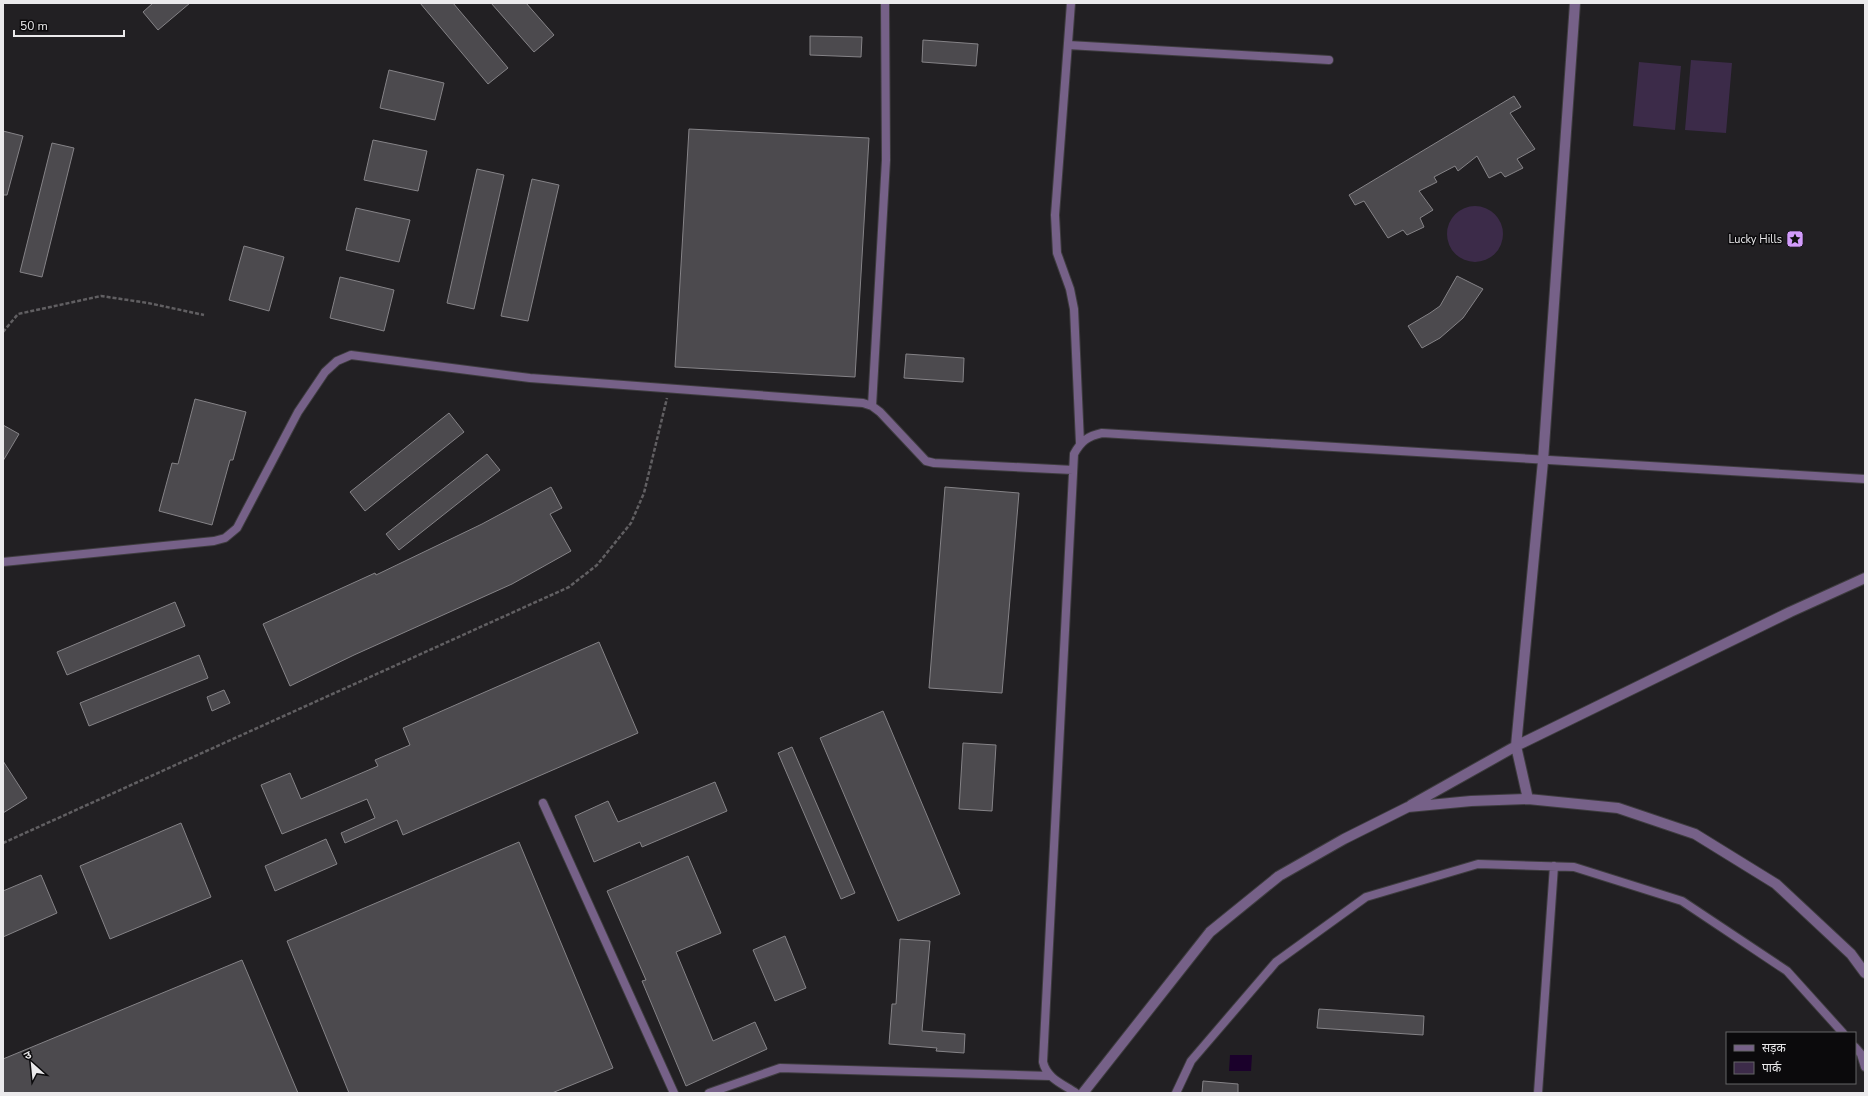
<svg xmlns="http://www.w3.org/2000/svg" width="1868" height="1096" viewBox="0 0 1868 1096" font-family="'Nunito Sans','Noto Sans Devanagari',sans-serif">
	<rect width="100%" height="100%" fill="#222023"/>
	<!-- green -->
	<path fill="#3c2b49" d="M1691 60 1732 63 1726 133 1685 130Z
		M1639 62 1681 66 1675 130 1633 126Z
		M1447 234a28 28 0 1 1 56 0a28 28 0 1 1-56 0Z"/>
	<!-- water -->
	<path fill="#1b012b" d="M1230 1055H1252L1251 1071H1229Z"/>
	<!-- building -->
	<path fill="#4c4a4e" stroke="#858387" d="M153 3H190L158 30 143 12Z
		M420 3H453L508 68 488 84Z
		M491 3H526L554 35 534 52Z
		M810 36 862 37 861 57 810 55Z
		M923 40 978 44 976 66 922 62Z
		M389 70 444 83 435 120 380 108Z
		M1514 96 1521 107 1510 113 1535 149 1517 159 1523 168 1505 177 1501 172 1489 178 1477 156 1458 171 1455 166 1434 177 1437 182 1419 191 1433 210 1420 218 1424 227 1407 235 1403 230 1388 238 1364 201 1355 205 1349 195Z
		M689 129 869 138 855 377 675 367Z
		M3 131 23 136 7 195H3Z
		M373 140 427 151 418 191 364 180Z
		M52 143 74 148 42 277 20 272Z
		M477 169 504 175 474 309 447 303Z
		M532 179 559 185 528 321 501 316Z
		M356 208 410 220 399 262 346 250Z
		M244 246 284 257 269 311 229 300Z
		M1457 276 1483 289 1463 318 1440 338 1422 348 1408 326 1430 313 1440 306Z
		M340 277 394 290 384 331 330 318Z
		M906 354 964 358 963 382 904 378Z
		M195 399 246 412 233 460H230L212 525 159 511 172 463 178 464Z
		M449 413 464 432 365 511 350 492Z
		M3 425 19 434 3 461Z
		M487 454 500 470 399 550 386 534Z
		M551 487 562 508 550 514 571 551 512 584 354 655 290 686 263 624 375 573 376 575 482 524Z
		M945 487 1019 493 1002 693 929 688Z
		M175 602 185 626 67 675 57 652Z
		M599 642 638 733 403 835 397 820 345 843 341 833 375 818 367 799 282 834 261 785 290 773 301 799 378 766 375 760 410 745 403 728Z
		M199 655 208 678 89 726 80 703Z
		M224 690 230 703 212 711 207 697Z
		M883 711 960 894 898 921 820 738Z
		M963 743 996 745 992 811 959 809Z
		M792 747 855 893 841 899 778 753Z
		M3 761 27 798 3 813Z
		M715 782 727 811 642 847 640 842 594 862 575 816 608 801 618 822Z
		M181 823 211 897 110 939 80 866Z
		M326 839 337 864 275 891 265 866Z
		M519 842 613 1068 552 1093H349L287 941Z
		M688 856 721 933 676 952 713 1041 755 1022 767 1049 686 1086 642 981 646 980 607 891Z
		M41 875 57 913 3 937V891Z
		M785 936 806 988 775 1001 753 950Z
		M900 939 930 941 922 1031 965 1034 964 1053 936 1051 937 1048 889 1044 892 1004H896Z
		M242 960 298 1093H3V1059Z
		M1319 1009 1424 1016 1423 1035 1317 1028Z
		M1203 1081 1238 1084V1093H1202Z"/>
	<g fill="none" stroke-linecap="round" stroke-linejoin="round">
		<defs>
			<path id="lane" d="M1071 3 1055 215 1057 253 1070 289 1074 309 1080 443
				M1068 45 1329 60
				M872 406 886 160 885 3
				M3 562 214 541 225 538 237 528 298 412 325 372 337 361 351 355 530 378 863 403 872 406 880 412 926 461 934 463 1073 470
				M543 803 674 1093
				M1855 1047 1861 1054 1865 1067
				M709 1093 780 1068 1050 1076
				M1076 1093C1063 1084 1047 1079 1043 1062L1074 454C1081 441 1088 436 1102 433L1865 479
				M1176 1093 1191 1061 1276 962 1366 897 1478 864 1574 867 1682 901 1787 971 1843 1033
				M1538 1093 1554 866"/>
			<path id="street" d="M1528 799 1516 746 1543 461 1575 3
				M1411 805 1516 746 1790 612 1865 578
				M1083 1093 1210 932 1279 876 1344 839 1408 807 1471 801 1528 799 1618 808 1695 834 1776 884 1851 954 1865 973"/>
		</defs>
		<!-- lane casing -->
		<use href="#lane" stroke="#3e3c3f" stroke-width="10"/>
		<!-- street casing -->
		<use href="#street" stroke="#3e3c3f" stroke-width="12"/>
		<!-- path -->
		<path stroke="#615f62" stroke-width="2.5" stroke-dasharray="4 2" stroke-linecap="butt" d="M3 332 18 314 101 296 148 303 204 315
			M3 843 569 587 597 565 631 523 644 493 667 398"/>
		<!-- lane -->
		<use href="#lane" stroke="#766188" stroke-width="8"/>
		<!-- street -->
		<use href="#street" stroke="#766188" stroke-width="10"/>
	</g>
	<!-- icons -->
	<defs>
		<symbol id="sight-square" viewBox="-11 -11 22 22"><rect x="-9" y="-9" width="18" height="18" rx="4" fill="#d39cfc" stroke="#0b0a0c"/><path d="M0-6L1.8-2.2L6-1.7L2.9 1.2L3.7 5.4L0 3.3L-3.7 5.4L-2.9 1.2L-6-1.7L-1.8-2.2Z" fill="#111"/></symbol>
	</defs>
	<g fill-rule="evenodd">
		<use href="#sight-square" x="1785" y="229" width="20" height="20"/>
	</g>
	<g text-anchor="middle" stroke-width="3" stroke-linejoin="round" paint-order="stroke">
		<!-- poi labels -->
		<g font-size="11" fill="#ebeaec" stroke="#0b0a0c" text-anchor="end">
			<text x="1782" y="243">Lucky Hills</text>
		</g>
	</g>
	<!-- border -->
	<rect width="1868" height="1096" fill="none" stroke="#ebeaec" stroke-width="8"/>
	<!-- legend -->
	<rect x="1726" y="1032" width="130" height="52" fill="#0b0a0c" stroke="#656466"/>
	<rect x="1734" y="1045" width="20" height="6" fill="#766188" stroke="#656466"/>
	<text x="1762" y="1052" font-size="12" fill="#ebeaec">सड़क</text>
	<rect x="1734" y="1062" width="20" height="12" fill="#3c2b49" stroke="#656466"/>
	<text x="1762" y="1072" font-size="12" fill="#ebeaec">पार्क</text>
	<!-- north arrow -->
	<g transform="translate(32 1064) rotate(333)" stroke="#0b0a0c" stroke-width="3" paint-order="stroke">
	<path d="M0-3L7 15L0 10L-7 15Z" fill="#ebeaec"/>
	<text y="-6" font-size="11" font-weight="bold" text-anchor="middle" fill="#ebeaec">उ</text>
	</g>
	<!-- scale -->
	<path d="M14 30v6h110v-6" fill="none" stroke="#ebeaec" stroke-width="2"/>
	<text x="20" y="30" font-size="12" fill="#ebeaec" stroke="#0b0a0c" stroke-width="3" paint-order="stroke">50 m</text>
</svg>
